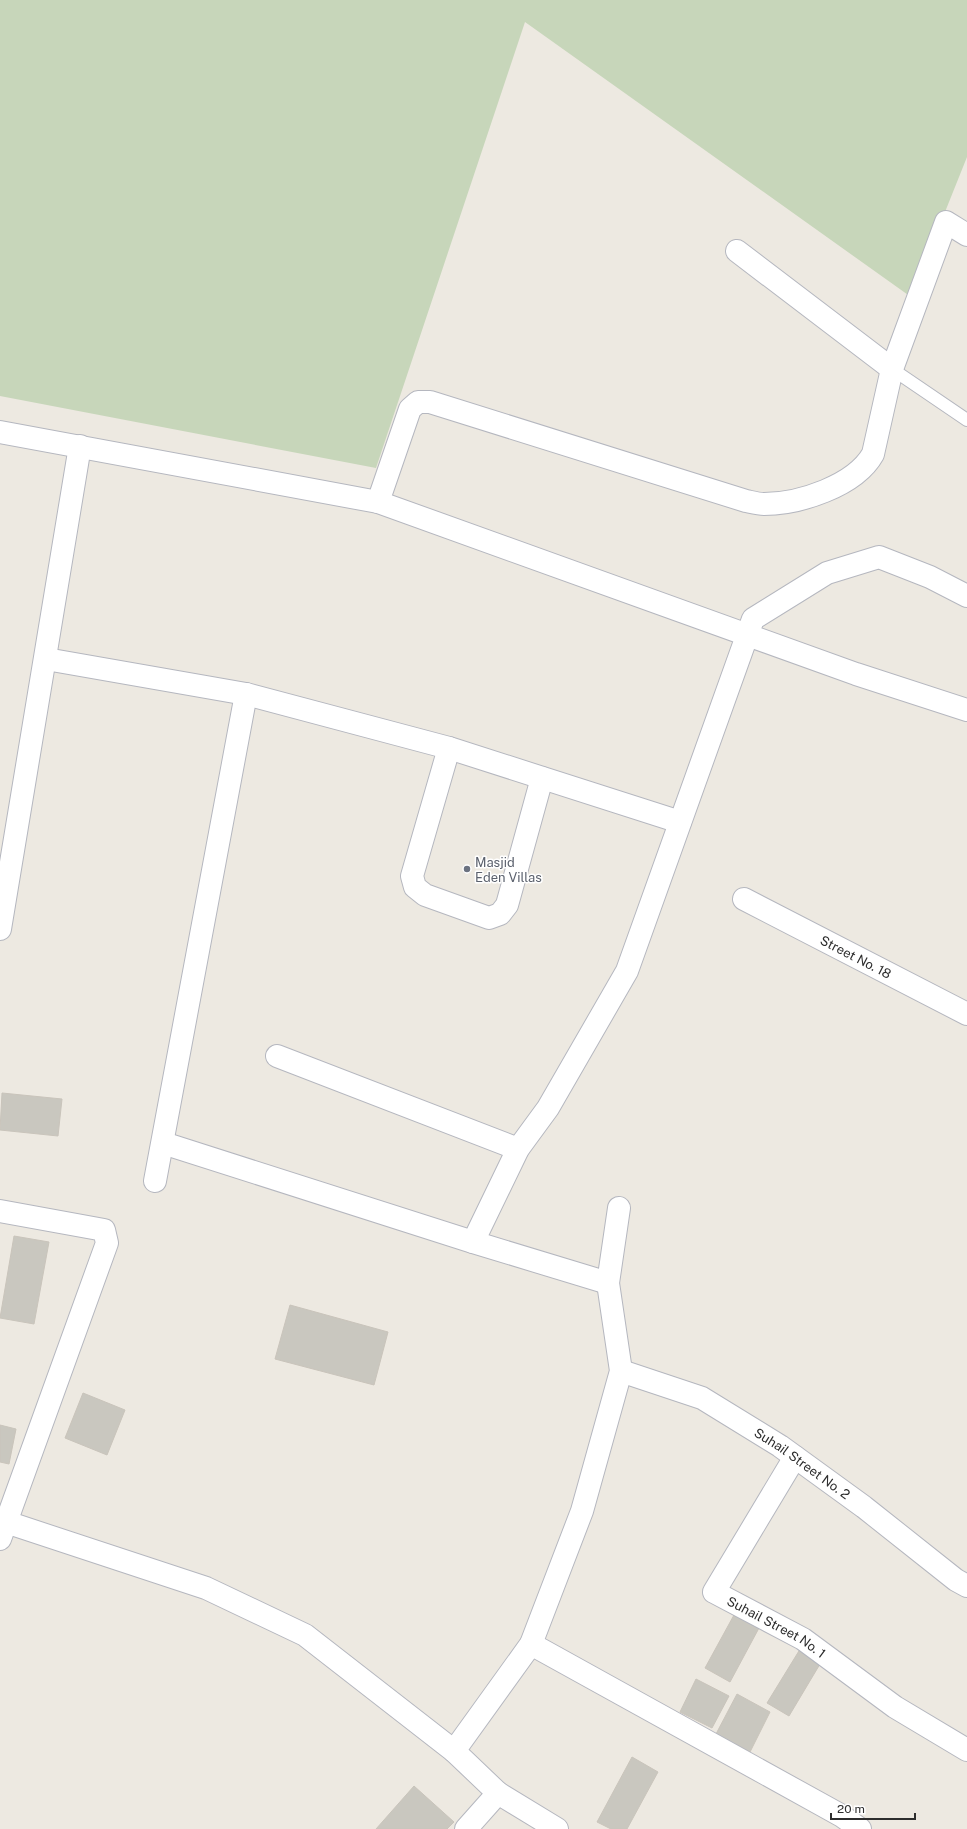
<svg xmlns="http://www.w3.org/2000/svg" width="967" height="1829" viewBox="0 0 967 1829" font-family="'Public Sans',sans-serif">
	<rect width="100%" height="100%" fill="#ede9e1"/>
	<!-- cemetery -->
	<path fill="#c7d6ba" d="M0 0H967V157L911 297 525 22 376 468 0 396Z"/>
	<!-- building -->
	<path fill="#c9c7bf" stroke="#c9c4bb" d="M2 1093 62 1099 58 1136 0 1130Z
		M14 1236 49 1242 34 1324 0 1318Z
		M290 1305 388 1332 374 1385 275 1359Z
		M83 1393 125 1410 107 1455 65 1438Z
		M0 1425 16 1429 9 1464 0 1462Z
		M734 1615 759 1628 730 1682 705 1668Z
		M802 1646 823 1659 789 1716 767 1703Z
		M696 1679 729 1696 712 1728 680 1712Z
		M737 1694 770 1712 750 1752 716 1734Z
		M632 1757 658 1772 627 1829H611L597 1822Z
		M414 1786 454 1822 447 1829H376Z"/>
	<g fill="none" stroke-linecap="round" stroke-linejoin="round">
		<defs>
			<path id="lane" d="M892 369 967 420"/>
			<g id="street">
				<path d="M737 251 892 369"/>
				<path d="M0 432 378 502 856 674 967 710"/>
				<path d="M378 502 410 409 418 402H430L746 501C751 502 758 504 764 504 799 504 855 486 873 454L892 369 946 222 967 235"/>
				<path d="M46 659 246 694 449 748 680 822"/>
				<path d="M449 748 412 876 415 887 425 895 489 918 500 914 507 905 542 778"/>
				<path id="s1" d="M744 899 967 1014"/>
				<path d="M0 929 80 446"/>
				<path d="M277 1056 518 1149"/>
				<path d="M163 1143 473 1242 608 1283"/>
				<path d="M155 1181 246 694"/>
				<path d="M0 1211 104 1230 107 1243 0 1539"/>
				<path d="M473 1242 518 1149 548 1108 627 971 753 619 827 573 879 557 930 577 967 596"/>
				<path id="s2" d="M621 1371 702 1398 780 1446 864 1507 956 1580 967 1586"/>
				<path id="s3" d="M795 1457 714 1592 803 1639 895 1707 967 1750"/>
				<path d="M6 1522 206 1588 305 1635 454 1751"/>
				<path d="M531 1644 842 1816 860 1829"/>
				<path d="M498 1793 454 1751 531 1644 582 1511 621 1371 608 1283 619 1208"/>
				<path d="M466 1829 498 1793 557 1829"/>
			</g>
		</defs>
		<!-- lane casing -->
		<use href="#lane" stroke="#b5b7bf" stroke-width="14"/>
		<!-- street casing -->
		<use href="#street" stroke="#b5b7bf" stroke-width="24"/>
		<!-- lane -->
		<use href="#lane" stroke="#fff" stroke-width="12"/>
		<!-- street -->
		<use href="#street" stroke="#fff" stroke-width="22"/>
	</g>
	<!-- markers -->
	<circle fill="#6b7280" stroke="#fff" stroke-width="1.5" cx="467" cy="869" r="4"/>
	<g text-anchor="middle" stroke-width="3" stroke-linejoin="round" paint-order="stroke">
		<!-- worship labels -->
		<g font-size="13" fill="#5b616d" stroke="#fff" text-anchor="start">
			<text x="475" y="867">Masjid<tspan x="475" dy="15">Eden Villas</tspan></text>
		</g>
		<!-- street labels -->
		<g font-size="13" fill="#2d2d2d" stroke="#fff">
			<text dy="5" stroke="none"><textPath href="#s1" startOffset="126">Street No. 18</textPath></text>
			<text dy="5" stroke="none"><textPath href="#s2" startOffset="205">Suhail Street No. 2</textPath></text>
			<text dy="5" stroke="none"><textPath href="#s3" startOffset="229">Suhail Street No. 1</textPath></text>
		</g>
	</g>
	<!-- scale -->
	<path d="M831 1813v6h84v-6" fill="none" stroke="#2d2d2d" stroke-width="2"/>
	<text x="837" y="1813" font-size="12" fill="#2d2d2d" stroke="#ffffff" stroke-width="3" paint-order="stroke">20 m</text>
</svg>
